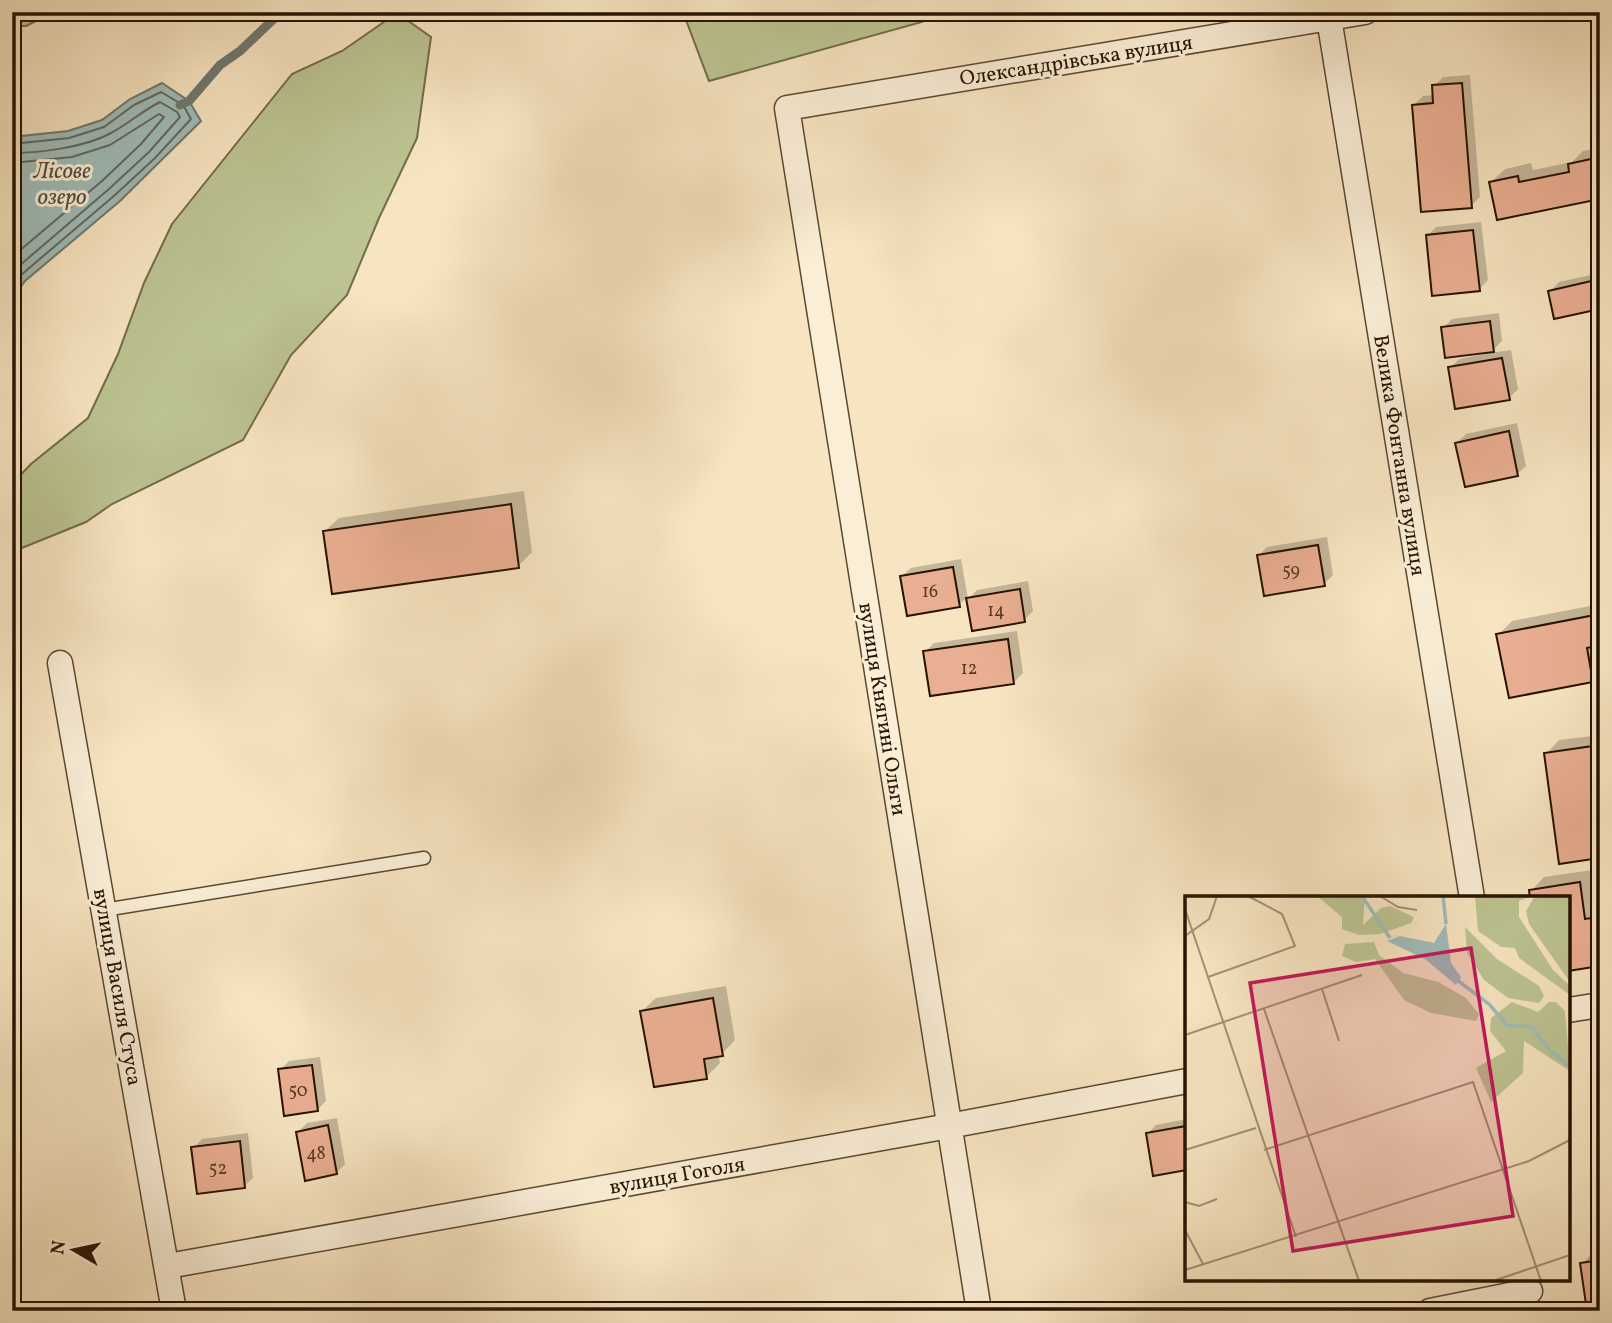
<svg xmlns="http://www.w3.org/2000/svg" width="1612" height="1323" viewBox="0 0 1612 1323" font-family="Vollkorn,serif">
	<rect width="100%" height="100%" fill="#f7e5c1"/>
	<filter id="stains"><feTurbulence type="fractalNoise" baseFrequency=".00286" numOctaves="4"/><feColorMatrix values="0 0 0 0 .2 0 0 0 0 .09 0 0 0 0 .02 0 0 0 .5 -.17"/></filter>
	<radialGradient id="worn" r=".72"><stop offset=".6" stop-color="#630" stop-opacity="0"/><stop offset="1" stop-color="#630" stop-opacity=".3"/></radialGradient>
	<!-- green -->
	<path fill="#bdc492" stroke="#726c4a" stroke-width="2" d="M12 12H54L26 26H12Z
		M683 12H916L922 22 709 81Z
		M397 13 431 37 417 138 379 218 347 295 291 355 243 440 112 504 86 522 12 552V484L31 464 88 418 118 354 144 283 172 224 292 74 342 51Z"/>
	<!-- water -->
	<path fill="#9fbdba" stroke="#6f7970" stroke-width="2" d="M162 83 189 101 201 121 120 201 25 281 12 299V137L68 131 102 120 130 99Z"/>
	<!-- shadow -->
	<path fill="#0003" d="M1470 75 1480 197 1471 206 1414 105 1423 96 1434 95V86L1443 77Z
		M1600 148V198L1491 182 1505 169 1531 163 1533 170 1572 162 1583 151Z
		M1481 222 1488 280 1479 289 1427 236 1436 227Z
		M1600 273V307L1550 291 1559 282Z
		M1499 313 1502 341 1490 353 1511 350 1518 389 1509 398 1450 368 1459 359 1485 354V351L1443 328 1452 319Z
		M1517 423 1526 466 1517 474 1457 443 1466 434Z
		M524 491 532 552 518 566 325 531 339 518Z
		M1327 537 1333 575 1324 584 1258 556 1267 547Z
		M961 559 968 599 977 590 1028 581 1033 611 1024 620 973 629 968 596 959 605 902 576 911 568Z
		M1600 604V673L1592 681 1498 635 1512 621Z
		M1017 631 1023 673 1014 682 925 652 934 643Z
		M1600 735V856L1546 754 1559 740Z
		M1593 870 1600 906V964L1568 898 1531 891 1544 877Z
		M726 986 735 1040 722 1054H718L720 1063 706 1077 642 1011 656 998Z
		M320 1057 326 1101 317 1110 280 1070 289 1061Z
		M337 1118 345 1164 336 1173 298 1132 307 1123Z
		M1187 1119V1168L1147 1134 1156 1125Z
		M248 1133 253 1178 244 1186 193 1148 202 1139Z
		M1595 1250H1600V1311L1582 1264Z"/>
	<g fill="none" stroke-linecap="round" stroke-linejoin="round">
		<!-- shore -->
		<path stroke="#62685e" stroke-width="2" d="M12 144 69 138 104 127 134 105 161 92 183 105 191 119 155 158 115 195 21 275 12 287
			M12 153C40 153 85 147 109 134 127 125 142 111 160 102L177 112 180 117 149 152 109 189 12 272
			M12 163 72 157 110 145 159 114 164 117 141 144 102 181 12 257"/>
		<!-- stream -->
		<path stroke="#6f7970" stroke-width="9" d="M180 105 189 101 220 65 240 51 281 12"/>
	</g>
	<!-- building -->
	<path fill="#eaaf92" stroke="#261301" stroke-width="2" d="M1462 83 1472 208 1421 212 1412 105 1433 103 1432 85Z
		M1600 157V199L1497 220 1489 182 1518 176 1519 182 1569 172 1568 164Z
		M1473 230 1480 291 1432 296 1426 235Z
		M1600 279V309L1554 319 1548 291Z
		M1490 321 1494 352 1445 358 1441 327Z
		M1502 358 1510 400 1455 409 1448 367Z
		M1509 431 1518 476 1465 487 1455 443Z
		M511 504 519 568 332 594 323 531Z
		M1318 545 1325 586 1264 596 1257 555Z
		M953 567 960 607 907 616 900 576Z
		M1020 589 1025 622 972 631 966 598Z
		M1600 614V645L1587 648 1593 682 1509 698 1496 634Z
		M1008 639 1014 684 930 696 923 651Z
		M1600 745V858L1559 864 1544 753Z
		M1580 882 1585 919 1600 917V966L1568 971V898H1530L1529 890Z
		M713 998 723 1056 704 1059 707 1079 654 1087 640 1011Z
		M312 1065 318 1111 284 1116 278 1069Z
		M328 1125 337 1174 305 1181 296 1132Z
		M1186 1126 1187 1170 1153 1176 1146 1133Z
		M240 1141 245 1188 197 1194 191 1147Z
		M1600 1260V1311H1587L1580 1263Z"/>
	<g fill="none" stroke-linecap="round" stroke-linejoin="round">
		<defs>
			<path id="lane" d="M104 910 424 858"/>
			<path id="street" d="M1328 12 1472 898
				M60 663 174 1311
				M1568 1010 1600 1005
				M168 1266 949 1126 1187 1081
				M979 1311 787 108 1365 12
				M1430 1311 1530 1291"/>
		</defs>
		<!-- lane casing -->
		<use href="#lane" stroke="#5a4831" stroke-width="15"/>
		<!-- street casing -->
		<use href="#street" stroke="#5a4831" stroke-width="27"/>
		<!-- lane -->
		<use href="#lane" stroke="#faeed7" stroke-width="12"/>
		<!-- street -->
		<use href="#street" stroke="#faeed7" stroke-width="24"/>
	</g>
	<g text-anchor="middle" stroke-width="6" stroke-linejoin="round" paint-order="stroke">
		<!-- number labels -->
		<g font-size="18" fill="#573a25">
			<text x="1291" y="576">59</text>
			<text x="930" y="597">16</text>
			<text x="996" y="616">14</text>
			<text x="969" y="674">12</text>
			<text x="298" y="1096">50</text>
			<text x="316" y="1159">48</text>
			<text x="218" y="1174">52</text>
		</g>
		<!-- street labels -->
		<g font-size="21" fill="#261301" stroke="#faeed7">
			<text transform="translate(1076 60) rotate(-9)" y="7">Олександрівська вулиця</text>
			<text transform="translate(1400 455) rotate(81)" y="7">Велика Фонтанна вулиця</text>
			<text transform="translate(883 709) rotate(81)" y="7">вулиця Княгині Ольги</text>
			<text transform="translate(118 987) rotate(80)" y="7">вулиця Василя Стуса</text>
			<text transform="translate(677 1175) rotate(-10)" y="7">вулиця Гоголя</text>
		</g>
		<!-- water labels -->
		<g font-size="23" font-style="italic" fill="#504e42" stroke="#faeed7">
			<text x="62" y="178">Лісове<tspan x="62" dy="26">озеро</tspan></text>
		</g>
	</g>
	<!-- overview -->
	<g transform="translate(1185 896)">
		<rect width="385" height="385" fill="#f7e5c1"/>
		<path d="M132 0H180L178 29 196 12 205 10 229 21 226 27 195 38 174 39 157 33V21ZM290 0H347L334 5V21L368 74 385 90V99L334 62 330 52 316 51 293 35ZM350 0H385V86L344 28 341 15ZM280 31 312 63 354 90 359 100 354 107 323 102 299 84 282 57ZM189 46 194 59 218 77 253 86 281 102 294 118 291 125 246 117 219 104 190 63 171 66 157 60 160 48ZM327 106 353 116 364 106H371L380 115 385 175 339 145 338 177 306 206 291 172 321 155 305 135 306 122Z" fill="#bdc492"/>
		<path d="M261 28 266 67 276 81 271 89 240 63 202 45 215 40 249 47Z" fill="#9fbdba"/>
		<path fill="none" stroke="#9fbdba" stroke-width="3.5" d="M177 0 205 42M258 0 261 28M272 84 304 108 322 129 347 131 365 155 385 170"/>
		<path fill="none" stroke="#a39174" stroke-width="2" d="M195 0 213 11 232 14M0 13 111 341M0 40 24 23 32 0M23 81 110 50 97 18 63 0M137 93 154 145M79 113 174 385M0 139 177 79M0 254 71 232M79 254 288 186 356 385M0 306 14 310 32 303M0 334 18 368M0 374 344 265 385 244M308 385 385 359"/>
		<path fill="#c2185b" fill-opacity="0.15" stroke="#c2185b" stroke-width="3.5" d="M286 52 328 320 108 355 65 87Z"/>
		<rect width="385" height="385" fill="none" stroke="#261301" stroke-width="3.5"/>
	</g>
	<!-- margin -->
	<rect width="1612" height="1323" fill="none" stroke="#f7e5c1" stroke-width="42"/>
	<rect x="14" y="14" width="1584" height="1295" fill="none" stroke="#261301" stroke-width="3.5"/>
	<rect x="21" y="21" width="1570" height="1281" fill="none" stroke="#261301" stroke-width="2"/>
	<!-- north arrow -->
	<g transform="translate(74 1250) rotate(279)" stroke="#faeed7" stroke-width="5" paint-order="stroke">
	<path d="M0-5L12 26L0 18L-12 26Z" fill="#261301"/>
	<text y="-10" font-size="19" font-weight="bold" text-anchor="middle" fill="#261301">N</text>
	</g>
	<rect width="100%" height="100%" filter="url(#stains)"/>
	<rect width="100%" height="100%" fill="url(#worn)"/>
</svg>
